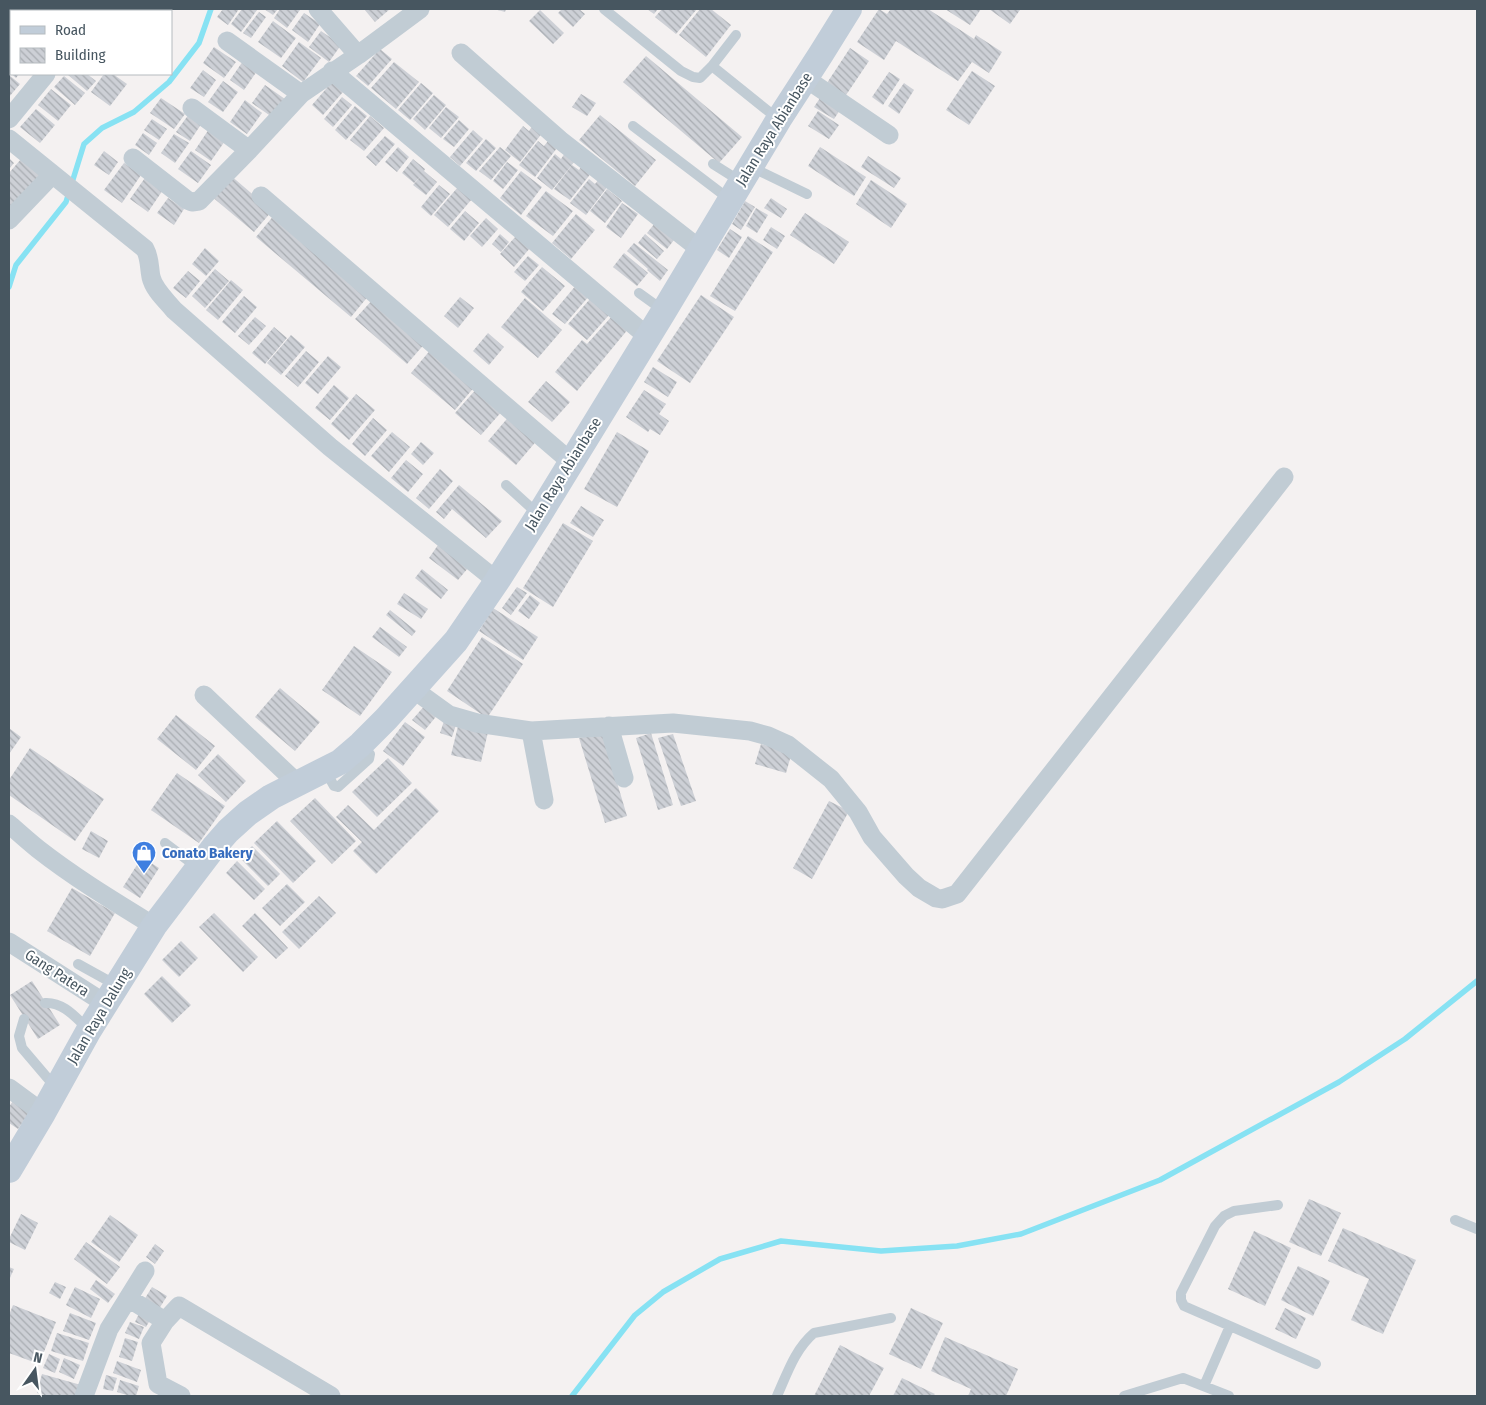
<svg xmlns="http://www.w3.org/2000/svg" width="1486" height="1405" viewBox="0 0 1486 1405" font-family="'Fira Sans Condensed',sans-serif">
	<defs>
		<pattern id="building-back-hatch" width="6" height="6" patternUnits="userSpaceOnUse" patternTransform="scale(1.25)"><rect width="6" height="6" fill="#cdd0d6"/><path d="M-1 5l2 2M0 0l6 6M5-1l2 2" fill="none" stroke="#a8acb1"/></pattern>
	</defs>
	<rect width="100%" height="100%" fill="#f4f1f1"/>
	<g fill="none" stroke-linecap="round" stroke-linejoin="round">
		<!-- stream -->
		<path stroke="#87e2f3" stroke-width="5.5" d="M9 287 16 265 66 202 84 144 102 128 134 112 169 82 199 43 211 9
			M572 1396 635 1315 663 1292 720 1259 781 1241 881 1251 957 1246 1021 1234 1160 1180 1339 1082 1405 1039 1477 981"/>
	</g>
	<!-- building -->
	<path fill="url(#building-back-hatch)" d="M40 9H56L54 11H43Z
		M59 9H71L74 11H57Z
		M223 9H239L228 25 217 17Z
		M242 9 257 10 241 32 231 24Z
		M264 9H278L273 15Z
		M280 9 300 10 287 28 274 18Z
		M364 9H390L375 22Z
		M494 9H506L505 12Z
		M562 9H579L585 14 573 27 558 13Z
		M647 9H658L654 14Z
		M662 9H697L676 34 655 17Z
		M700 9H711L731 25 706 57 679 35Z
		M879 9 887 14 890 10 887 9H928L974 39 976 35 1002 52 989 73 972 62 958 81 896 41 884 60 857 42Z
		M945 9H981L970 25Z
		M989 9H1018L1020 10 1010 24Z
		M540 10 564 33 553 44 529 21Z
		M259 12 266 17 251 38 243 33Z
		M304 13 320 24 308 42 292 30Z
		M11 19V44L9 42V22Z
		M273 21 296 38 281 58 258 42Z
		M321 31 341 45 329 62 309 47Z
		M299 42 321 58 303 82 282 66Z
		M214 47 236 62 224 78 203 63Z
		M850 48 869 61 842 101 823 89Z
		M380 49 392 59 368 86 356 76Z
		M646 56 742 137 719 163 623 82Z
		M11 61V74H19L16 78 9 72V64Z
		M243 61 257 71 244 90 230 80Z
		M394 62 419 82 396 109 371 88Z
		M203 70 216 80 204 97 190 88Z
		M972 71 995 86 969 125 946 110Z
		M889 72 900 79 883 105 872 97Z
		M67 74H87L96 81 87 91Z
		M104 74H113L127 84 110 106 91 92Z
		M9 75 20 84 9 97Z
		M64 76 85 93 75 105 54 87Z
		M223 81 238 92 223 112 208 102Z
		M332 82 343 92 323 115 312 105Z
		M421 83 433 93 410 120 398 110Z
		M904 83 914 90 899 114 888 106Z
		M265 85 285 99 272 117 252 103Z
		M51 89 71 105 58 121 38 105Z
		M581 94 596 103 587 116 572 107Z
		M434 95 446 105 425 130 413 119Z
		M822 95 842 107 834 119 814 107Z
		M342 97 352 105 333 127 324 119Z
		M161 98 185 114 174 129 150 113Z
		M245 100 262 113 247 134 230 122Z
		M355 106 367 116 346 140 335 130Z
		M446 107 459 117 441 138 429 128Z
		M36 109 55 125 40 143 20 127Z
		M818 111 839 125 829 139 808 126Z
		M189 114 202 123 190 141 176 132Z
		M600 115 656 160 635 186 579 140Z
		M370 116 384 128 364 151 350 140Z
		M152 119 167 129 159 140 144 130Z
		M459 120 469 129 454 147 443 139Z
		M533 125 543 132 520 162 505 150 523 126 529 131Z
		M209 129 225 141 211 161 195 150Z
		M473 130 483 139 460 166 450 157Z
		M143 133 157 143 149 155 135 145Z
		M174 134 189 143 175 163 161 153Z
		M385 136 395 144 376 166 366 157Z
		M486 139 496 148 476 171 466 163Z
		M538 141 544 146 548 141 557 148 535 177 519 165Z
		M398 147 409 157 397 172 385 162Z
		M500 147 511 156 491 180 479 171Z
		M820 147 866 177 854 196 808 166Z
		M104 151 118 162 109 175 94 165Z
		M191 151 211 165 198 183 178 169Z
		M565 153 575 161 552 190 537 178 555 154 561 159Z
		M868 156 901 178 894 188 861 167Z
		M9 158 14 163 9 169Z
		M21 159 42 176 9 215V173Z
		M413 159 425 169 424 171 437 182 426 195 413 185 421 176 414 183 402 173Z
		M507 162 518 170 503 189 493 181Z
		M124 163 141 175 122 203 104 190Z
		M583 164 592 172 570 200 554 189 572 165 579 170Z
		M521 171 542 187 521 215 500 198Z
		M229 174 272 211 254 232 211 196Z
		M147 175 165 187 148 212 130 199Z
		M589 179 595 184 599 179 608 186 586 215 570 203Z
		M871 180 907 204 891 228 856 204Z
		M439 185 450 194 431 216 421 207Z
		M458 187 472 199 448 227 434 215Z
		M607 189 622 201 605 223 590 211Z
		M546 191 573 211 553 236 526 216Z
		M168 198 184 209 174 225 157 213Z
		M771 198 787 209 781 218 764 208Z
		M745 201 755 207 741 230 732 224Z
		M622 203 638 214 621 238 606 227Z
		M756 208 768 215 757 233 746 226Z
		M465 211 479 223 464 241 450 229Z
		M805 213 849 242 834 264 790 235Z
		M275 214 370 294 351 317 256 237Z
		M576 214 595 230 571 259 552 243Z
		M486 218 498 229 482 247 470 236Z
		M655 223 674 240 667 249 647 233Z
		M771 227 785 236 777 249 763 240Z
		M730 229 742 237 729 258 717 250Z
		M500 234 509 242 501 252 492 244Z
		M645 234 664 251 657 259 638 243Z
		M516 236 530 248 514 267 500 254Z
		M748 236 773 252 735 311 710 296Z
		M634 243 668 270 660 281 647 270 648 269 627 251Z
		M205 248 219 261 206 276 192 264Z
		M624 253 648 273 637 286 613 267Z
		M528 256 539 265 525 281 514 272Z
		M542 267 565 286 543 311 521 292Z
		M215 269 229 281 205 308 192 296Z
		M188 271 200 281 186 298 173 288Z
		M231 280 243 290 218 320 206 310Z
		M577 284 590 295 565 324 552 314Z
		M701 295 734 317 690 383 657 361Z
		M244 296 257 307 235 333 222 322Z
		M375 297 427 341 407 364 355 319Z
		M460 297 474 308 458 328 444 316Z
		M525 298 562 330 538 358 501 327Z
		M590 299 609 315 587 340 568 324Z
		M613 315 629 328 577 391 555 372 582 340 587 344Z
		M255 317 266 326 249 345 238 336Z
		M274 327 287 338 265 364 252 353Z
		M488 333 504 347 489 365 473 351Z
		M291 335 305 347 281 375 267 363Z
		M432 348 476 385 455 410 411 373Z
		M306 351 319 362 298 387 285 376Z
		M328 356 341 367 318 394 305 383Z
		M653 367 677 382 668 397 644 382Z
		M546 381 570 402 552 422 528 402Z
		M334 385 349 398 330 420 315 408Z
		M478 387 504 409 481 435 455 413Z
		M644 390 666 404 659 414 669 421 660 435 650 429 648 432 626 417Z
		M356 394 375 410 349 440 331 424Z
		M511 414 539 438 516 465 488 441Z
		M373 418 387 430 365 456 352 444Z
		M392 432 410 447 389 472 371 456Z
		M617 432 649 451 617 507 584 489Z
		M421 442 434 453 423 465 411 454Z
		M406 460 423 474 408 492 391 478Z
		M440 469 453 481 429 509 416 498Z
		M459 485 502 521 486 538 452 509 444 519 436 512Z
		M581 506 604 520 593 537 570 523Z
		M563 523 593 541 553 607 523 588Z
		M438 545 468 568 458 580 429 558Z
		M422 569 448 590 441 599 415 578Z
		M517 587 527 593 511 615 502 608Z
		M404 593 428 609 421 619 397 604Z
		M530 595 540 603 529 619 518 611Z
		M493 608 538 637 523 660 479 631Z
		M390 610 416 631 412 636 386 615Z
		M380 627 407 647 399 657 372 637Z
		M482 637 523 664 487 718 447 691Z
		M354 646 392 672 360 716 322 690Z
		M280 688 320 722 295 751 255 717Z
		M427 703 439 713 425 730 412 720Z
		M176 715 215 746 196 770 157 739Z
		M445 718 457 722 452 737 440 733Z
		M405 722 425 737 403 766 383 751Z
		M458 726 488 732 481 762 451 755Z
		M9 728 21 737 9 754Z
		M602 732 627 816 605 823 579 738Z
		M651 733 673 805 658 810 636 738Z
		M673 734 696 801 681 806 658 738Z
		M761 744 792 752 786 773 755 764Z
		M30 748 104 799 75 841 9 795V780Z
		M218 754 246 781 226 802 198 775Z
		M388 758 412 783 377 817 352 792Z
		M177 773 225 806 199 843 151 810Z
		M416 788 439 811 376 874 353 851 362 842 336 817 348 805 374 830Z
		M315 798 356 841 332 864 290 821Z
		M829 801 849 811 812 879 793 868Z
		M277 821 316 861 293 883 254 843Z
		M91 831 108 841 99 858 82 849Z
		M252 846 280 874 268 886 240 858Z
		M142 857 159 868 140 898 123 887Z
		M237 861 265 889 254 900 226 873Z
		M287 884 305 902 280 926 262 908Z
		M72 888 115 913 90 956 47 931Z
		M319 896 336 913 299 949 282 932Z
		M214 913 258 957 243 972 199 927Z
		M255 913 288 948 276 959 242 926Z
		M181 941 198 958 179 977 162 960Z
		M162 976 191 1005 172 1023 144 994Z
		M32 981 60 1025 38 1039 10 995Z
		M16 1096 33 1107 18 1129 9 1123V1107Z
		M1309 1199 1341 1213 1321 1256 1289 1242Z
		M21 1214 38 1223 25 1250 9 1242V1239Z
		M110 1215 138 1235 119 1262 91 1242Z
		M1343 1228 1416 1260 1383 1334 1351 1320 1369 1279 1328 1261Z
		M1254 1231 1291 1248 1265 1306 1228 1289Z
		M86 1242 120 1267 107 1284 74 1259Z
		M155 1244 164 1251 155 1264 146 1257Z
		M1298 1266 1330 1281 1313 1316 1281 1300Z
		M9 1267 14 1269 9 1280Z
		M96 1280 115 1294 108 1303 90 1289Z
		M55 1282 66 1287 60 1299 49 1293Z
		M75 1287 100 1299 91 1318 66 1305Z
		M152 1287 167 1296 159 1309 144 1300Z
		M13 1305 56 1322 39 1364 9 1353V1315Z
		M911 1308 943 1323 921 1369 889 1354Z
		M1285 1308 1306 1318 1296 1339 1275 1329Z
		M141 1309 153 1315 146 1327 135 1322Z
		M70 1313 96 1323 89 1340 63 1331Z
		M130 1322 144 1327 139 1339 125 1333Z
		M57 1333 89 1343 83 1361 51 1351Z
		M945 1337 1018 1369 1006 1396H968L971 1389 931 1371Z
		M125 1338 138 1342 132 1361 119 1357Z
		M840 1345 884 1368 869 1396H814Z
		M49 1354 60 1359 55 1373 43 1368Z
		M64 1358 80 1365 74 1379 59 1372Z
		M117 1361 141 1370 137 1382 113 1373Z
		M42 1374 81 1385 78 1396H48L37 1393Z
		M106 1375 117 1378 113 1391 103 1389Z
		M902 1378 935 1394 933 1396H893Z
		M120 1380 139 1386 136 1396H130L117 1392Z"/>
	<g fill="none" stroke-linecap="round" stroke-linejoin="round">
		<!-- lane -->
		<path stroke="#c1ccd4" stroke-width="10" d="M604 9 681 71 693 77 700 78 712 66 778 119
			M712 66 736 35
			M633 126 729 199
			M713 164 740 181
			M751 167 807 194
			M639 293 664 311
			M506 485 538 514
			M325 770 334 786 338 787 369 759 370 754 361 744
			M165 843 198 868
			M78 964 116 985
			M45 1003C64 1002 76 1018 89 1030
			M24 1019 19 1036 22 1048 56 1088
			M1455 1220 1477 1229
			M1230 1326 1316 1364
			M1204 1386 1230 1326 1184 1306 1181 1300V1293L1215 1226 1224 1216 1234 1211 1278 1205
			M777 1396C787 1374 795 1349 814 1333L891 1318
			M1124 1396 1183 1378 1229 1396"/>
		<!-- street -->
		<path stroke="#c1ccd4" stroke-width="19" d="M318 9 358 55
			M9 12 12 9
			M227 41 301 94
			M461 53 560 140 701 250
			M332 71 648 337
			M805 78 889 135
			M192 108 249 150
			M9 119 46 74
			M9 139 145 249C150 258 149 267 151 277 154 290 166 300 174 310L330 447 497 581
			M133 158 187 200 192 202 199 201 249 150 301 94 358 55 420 9
			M261 196 571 462
			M9 220 52 175
			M413 689 449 715 477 723 531 731 673 723 750 731 768 736 788 745 831 779 858 812 872 837 906 876 919 888 936 898 942 899 957 894 1284 477
			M204 695 297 783
			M609 726 624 778
			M531 731 544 800
			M9 824C18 832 28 841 38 849 75 878 115 902 154 926
			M9 942 106 1004
			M9 1088 43 1113
			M128 1298 165 1321
			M84 1396 109 1329 145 1271
			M181 1396 158 1384 151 1343 165 1321 179 1306 331 1396"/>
		<!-- secondary -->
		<path stroke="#c1cdd9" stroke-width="26" d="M9 1170 43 1113 89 1030 154 926 214 847 228 831 248 813 271 797 340 762 361 744 386 719 456 641 497 581 539 515 664 311 779 119 821 54 849 9"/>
	</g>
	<!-- icons -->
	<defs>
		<symbol id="shop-pin" viewBox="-11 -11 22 30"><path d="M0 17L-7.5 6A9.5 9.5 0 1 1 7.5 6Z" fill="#3f7fe0" stroke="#fff"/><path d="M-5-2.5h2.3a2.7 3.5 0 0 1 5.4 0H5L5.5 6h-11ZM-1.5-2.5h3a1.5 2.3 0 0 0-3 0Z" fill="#fff"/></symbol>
	</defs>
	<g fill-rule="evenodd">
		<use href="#shop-pin" x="130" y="839" width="28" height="38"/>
	</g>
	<g text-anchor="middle" stroke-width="4" stroke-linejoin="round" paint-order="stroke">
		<!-- street labels -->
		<g font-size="15" fill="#475660" stroke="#fff">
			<text transform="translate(774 129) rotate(-58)" y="5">Jalan Raya Abianbase</text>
			<text transform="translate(563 474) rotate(-58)" y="5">Jalan Raya Abianbase</text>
			<text transform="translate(57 973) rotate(33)" y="5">Gang Patera</text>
			<text transform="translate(99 1016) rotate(-59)" y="5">Jalan Raya Dalung</text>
		</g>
		<!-- shop labels -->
		<g font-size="15" font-weight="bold" fill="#366cbe" stroke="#fff" text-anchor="start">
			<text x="162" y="858">Conato Bakery</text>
		</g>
	</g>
	<!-- border -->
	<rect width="1486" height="1405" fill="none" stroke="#475660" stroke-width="20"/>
	<!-- legend -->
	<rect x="10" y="10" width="162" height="65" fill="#ffffff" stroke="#b5bbbf"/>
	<rect x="20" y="26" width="25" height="8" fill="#c1cdd9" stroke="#b5bbbf"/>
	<text x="55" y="35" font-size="15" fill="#475660">Road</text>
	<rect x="20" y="48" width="25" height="15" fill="url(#building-back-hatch)" stroke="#b5bbbf"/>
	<text x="55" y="60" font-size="15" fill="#475660">Building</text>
	<!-- north arrow -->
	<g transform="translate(35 1370) rotate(14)" stroke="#ffffff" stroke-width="4" paint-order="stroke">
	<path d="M0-4L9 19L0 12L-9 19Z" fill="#475660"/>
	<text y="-8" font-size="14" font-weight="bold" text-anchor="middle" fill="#475660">N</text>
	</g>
</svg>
